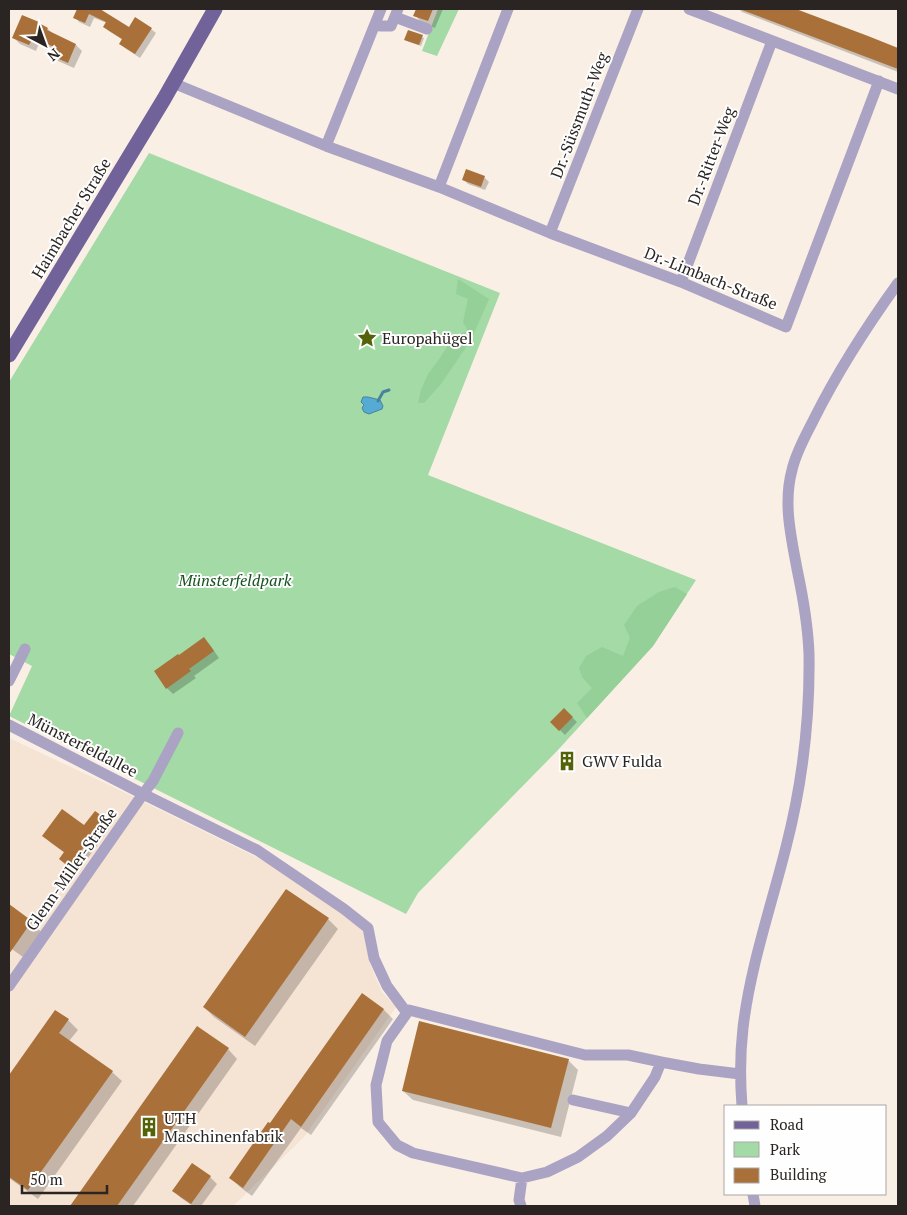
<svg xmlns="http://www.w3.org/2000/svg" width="907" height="1215" viewBox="0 0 907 1215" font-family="'PT Serif',serif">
	<rect width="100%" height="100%" fill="#faefe4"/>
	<!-- built -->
	<path fill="#f5e3d3" d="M9 738 109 785 266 862 346 916 361 928 367 940 370 964 382 992 396 1007 304 1137 233 1206H9Z"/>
	<!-- green -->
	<path fill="#a4daa6" d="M438 9H459L437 56 422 51Z
		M149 153 500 293 428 475 696 580 653 646 557 751 418 893 406 914 9 716 32 666 9 654V382Z"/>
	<!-- forest -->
	<path fill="#94d097" d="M458 279 489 299 471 340 441 384 424 403H418L421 390 428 374 440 358 448 345 456 336 468 331 463 322 468 299 456 294Z
		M675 587 687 594 653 646 587 718 577 703 592 688 582 677 579 668 586 656 602 647 623 656 630 638 624 625 637 606 659 592Z"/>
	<!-- water -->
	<path fill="#55abd3" stroke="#48839e" d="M363 397H368L380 400 383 406 382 409 369 414 364 412 362 408 364 405 361 402Z"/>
	<!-- shadow -->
	<path fill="#0003" d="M78 9H103L102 11 130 29H151L156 33 140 58 125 48 120 44 123 40 109 31 105 27 107 23 94 18 90 27 79 22 75 17Z
		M417 9H443L435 28 422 23 415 15Z
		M739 9H792L898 50V72L742 12Z
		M48 29 53 34 76 45 82 51 74 68 58 61 52 55 54 49 39 43 36 51 20 44 14 38Z
		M422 37 424 38 421 46 407 41 406 39Z
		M484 177 489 182 485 190 468 184 463 179Z
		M204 639 210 645 219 658 194 676 196 678 173 694 167 688 179 657Z
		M564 709 577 722 565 735 552 722Z
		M104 819 111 826 77 873 67 866 65 853 51 843 44 836 85 827Z
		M9 905 32 922 41 932 23 957 9 947Z
		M328 919 338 929 255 1046 214 1017 204 1007Z
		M362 995 384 1010 393 1019 311 1135 301 1128 252 1196 240 1187 231 1178 270 1124Z
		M55 1011 68 1020 78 1030 69 1041 112 1072 122 1081 38 1199 9 1178V1077Z
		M198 1028 228 1049 237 1059 133 1206H71Z
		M568 1060 578 1070 561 1137 413 1100 403 1091Z
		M210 1177 217 1184 201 1206H193L181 1198 174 1191Z"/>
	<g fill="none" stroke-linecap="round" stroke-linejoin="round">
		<!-- stream -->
		<path stroke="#48839e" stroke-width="3" d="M378 401 383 392 389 390"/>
	</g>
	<!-- building -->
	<path fill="#a97139" d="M77 9H100L129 27 135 17 152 28 135 54 119 44 122 39 103 27 106 22 89 14 85 23 73 18Z
		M416 9H433L428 21 413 16Z
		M742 9H796L868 36 898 48V69L742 10Z
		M22 15 39 22V23L48 28 47 30 76 44 68 63 50 55 54 47 33 38 29 45 12 38Z
		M408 30 423 35 419 45 404 40Z
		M466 169 485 176 481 187 462 180Z
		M204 637 214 651 189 669 191 671 166 689 154 671 178 654 179 655Z
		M564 708 573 717 559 731 550 722Z
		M62 809 84 825 95 811 105 818 69 867 59 859 64 852 42 836Z
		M286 889 329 918 245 1037 203 1007Z
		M9 904 32 921 9 954Z
		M362 993 384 1009 301 1127 291 1119 243 1188 229 1178 268 1122 270 1123Z
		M55 1010 69 1019 59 1033 113 1071 28 1190 9 1177V1075Z
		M419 1021 569 1059 551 1128 402 1091Z
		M197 1026 229 1048 117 1206H70Z
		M192 1163 211 1176 191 1204 172 1191Z"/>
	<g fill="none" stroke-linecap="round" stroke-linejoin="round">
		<!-- minor -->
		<path stroke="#aaa3c3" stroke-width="11" d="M689 9 898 89
			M395 17 427 29
			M375 24 380 26H391L398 9
			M173 83 326 146 439 187 550 233 681 282 786 327 879 81
			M326 146 381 9
			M439 187 508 9
			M550 233 638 9
			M681 282 772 41
			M9 681 25 649
			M9 725 143 794 257 850 344 909 368 928 374 958 387 986 407 1013
			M9 986 143 794 153 781 178 733
			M661 1062 628 1055H585L409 1010 387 1041 376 1085 378 1122 397 1145 413 1153 522 1178 547 1172 578 1157 607 1136 631 1113 655 1077 661 1062 699 1069 740 1074
			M573 1100 631 1113
			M742 1106C740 1080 740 1054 743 1028 750 967 771 907 786 847 802 785 810 719 809 654 808 626 803 597 797 569 791 536 783 503 792 470 796 452 806 435 814 419 838 371 867 326 898 283
			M753 1194 755 1206
			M521 1206 519 1200 522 1178"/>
		<!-- major -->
		<path stroke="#716299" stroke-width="15" d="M9 355 164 99 215 9"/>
	</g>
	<!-- icons -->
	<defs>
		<symbol id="sight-bare" viewBox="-9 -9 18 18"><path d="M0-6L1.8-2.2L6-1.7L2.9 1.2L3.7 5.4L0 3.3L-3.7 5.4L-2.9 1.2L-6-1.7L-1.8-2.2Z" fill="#546308" stroke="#fefefe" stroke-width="2.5" paint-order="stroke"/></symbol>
		<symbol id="building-bare" viewBox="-9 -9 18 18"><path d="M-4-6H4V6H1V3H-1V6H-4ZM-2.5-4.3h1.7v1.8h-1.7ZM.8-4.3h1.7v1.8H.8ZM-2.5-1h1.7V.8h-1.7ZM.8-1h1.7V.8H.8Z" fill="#546308" stroke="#fefefe" stroke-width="2.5" paint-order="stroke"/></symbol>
	</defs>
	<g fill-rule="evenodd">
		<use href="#sight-bare" x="353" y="324" width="28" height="28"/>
		<use href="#building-bare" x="553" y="747" width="28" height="28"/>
		<use href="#building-bare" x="135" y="1113" width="28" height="28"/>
	</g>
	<g text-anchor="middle" stroke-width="4" stroke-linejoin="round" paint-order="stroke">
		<!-- street labels -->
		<g font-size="16" fill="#2a2522" stroke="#fefefe">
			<text transform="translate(579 115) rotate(-69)" y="6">Dr.-Süssmuth-Weg</text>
			<text transform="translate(711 156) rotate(-69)" y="6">Dr.-Ritter-Weg</text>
			<text transform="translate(71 218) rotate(-59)" y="6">Haimbacher Straße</text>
			<text transform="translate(711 278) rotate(22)" y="6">Dr.-Limbach-Straße</text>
			<text transform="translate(83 745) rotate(27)" y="6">Münsterfeldallee</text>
			<text transform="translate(71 869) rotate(-55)" y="6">Glenn-Miller-Straße</text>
		</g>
		<!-- poi labels -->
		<g font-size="16" fill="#2a2522" stroke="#fefefe" text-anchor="start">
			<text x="382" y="344">Europahügel</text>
			<text x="582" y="767">GWV Fulda</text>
			<text x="164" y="1124">UTH<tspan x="164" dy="18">Maschinenfabrik</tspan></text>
		</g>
		<!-- park labels -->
		<g font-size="16" font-style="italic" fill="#14531e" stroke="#fefefe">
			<text x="235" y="586">Münsterfeldpark</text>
		</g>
	</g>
	<!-- border -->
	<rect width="907" height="1215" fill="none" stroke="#2a2522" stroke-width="20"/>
	<!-- legend -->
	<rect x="724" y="1105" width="162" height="90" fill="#fefefe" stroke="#a9a7a6"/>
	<rect x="734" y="1121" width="25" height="8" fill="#716299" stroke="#a9a7a6"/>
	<text x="770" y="1130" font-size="15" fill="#2a2522">Road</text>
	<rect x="734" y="1142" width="25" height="15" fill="#a4daa6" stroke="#a9a7a6"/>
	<text x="770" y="1155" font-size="15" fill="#2a2522">Park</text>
	<rect x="734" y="1168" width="25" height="15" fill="#a97139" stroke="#a9a7a6"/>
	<text x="770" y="1180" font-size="15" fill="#2a2522">Building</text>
	<!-- north arrow -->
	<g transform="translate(45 45) rotate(139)" stroke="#fefefe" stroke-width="4" paint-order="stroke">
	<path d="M0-4L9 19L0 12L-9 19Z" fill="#2a2522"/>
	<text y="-8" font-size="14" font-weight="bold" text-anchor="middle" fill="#2a2522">N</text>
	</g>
	<!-- scale -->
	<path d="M22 1185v8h85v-8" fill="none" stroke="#2a2522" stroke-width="2.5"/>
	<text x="30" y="1185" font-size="15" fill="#2a2522" stroke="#fefefe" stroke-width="4" paint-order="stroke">50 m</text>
</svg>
